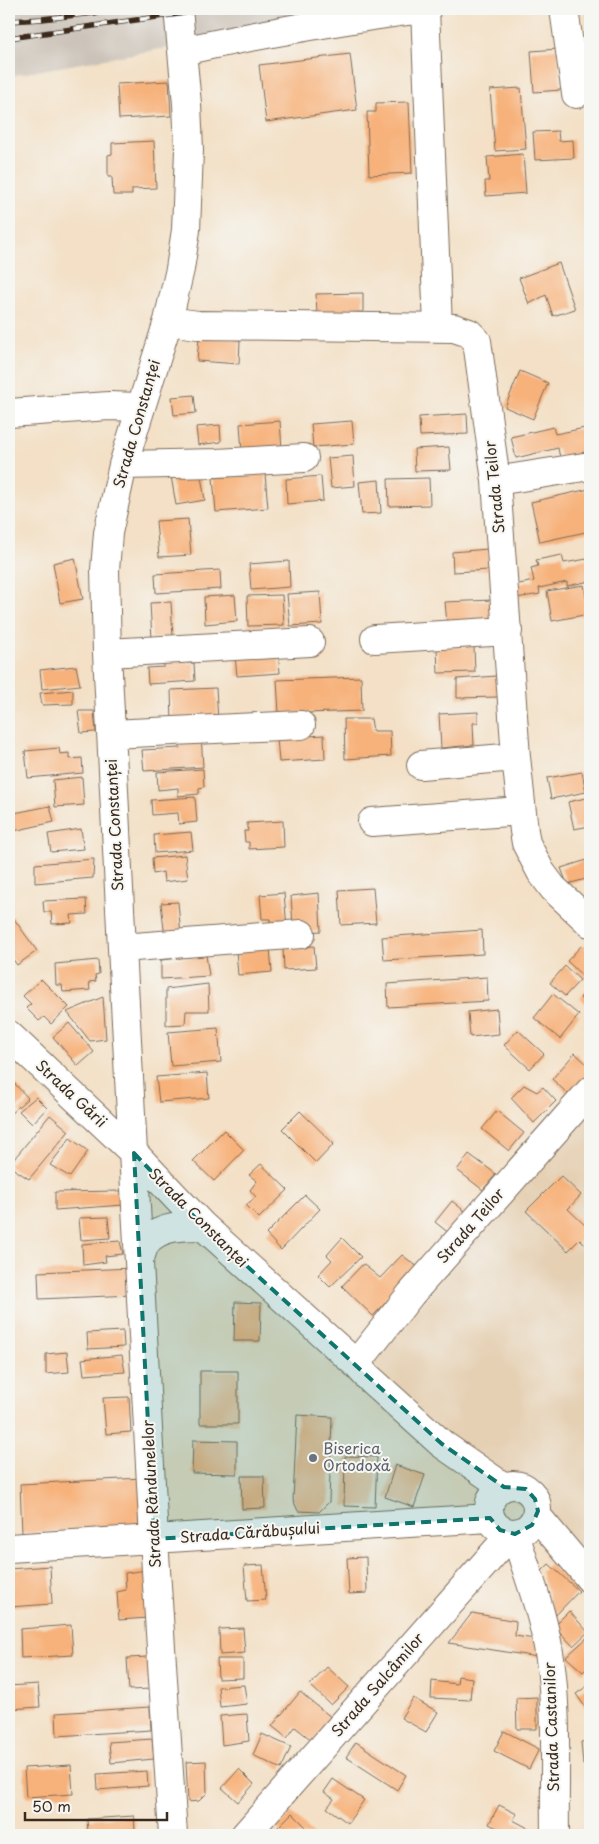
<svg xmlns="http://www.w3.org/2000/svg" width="599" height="1844" viewBox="0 0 599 1844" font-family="'Playpen Sans',sans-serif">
	<rect width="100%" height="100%" fill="#f6f6f2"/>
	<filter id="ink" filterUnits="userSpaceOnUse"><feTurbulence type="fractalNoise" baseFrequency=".02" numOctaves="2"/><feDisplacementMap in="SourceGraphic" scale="10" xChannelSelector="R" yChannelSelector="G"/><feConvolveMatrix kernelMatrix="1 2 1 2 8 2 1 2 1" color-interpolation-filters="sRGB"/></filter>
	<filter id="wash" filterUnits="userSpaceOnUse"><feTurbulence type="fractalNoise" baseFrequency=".0096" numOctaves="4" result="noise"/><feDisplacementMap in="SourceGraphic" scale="20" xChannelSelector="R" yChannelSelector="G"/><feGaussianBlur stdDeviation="1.12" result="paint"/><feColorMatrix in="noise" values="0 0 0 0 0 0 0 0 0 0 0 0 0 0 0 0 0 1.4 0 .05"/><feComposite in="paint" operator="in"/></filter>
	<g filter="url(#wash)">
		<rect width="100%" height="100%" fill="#f3e0c6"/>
		<!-- built -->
		<path fill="#e5d0b4" d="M590 1104V1565L364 1371Z"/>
		<!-- industrial -->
		<path fill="#cbc2b8" d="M9 9H385L9 76Z"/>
		<g id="blocks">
			<!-- building -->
			<path fill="#f7b27b" d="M558 49 561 90 534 92 531 51Z
				M350 54 357 110 266 122 259 65Z
				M169 81 171 116 119 119 117 84Z
				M521 88 526 149 495 151 490 90Z
				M409 102 412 173 369 175 367 112H376V103Z
				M558 131 559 141 573 140 574 158 535 160 533 132Z
				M154 141 156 188 132 189V195H113L112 177H108V155L112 154V143Z
				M523 154 526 193 486 196 485 181H489L487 157Z
				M559 263 575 309 553 316 546 295 529 304 519 278Z
				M363 293V312L317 314 316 294Z
				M199 337 240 340 239 364 197 361Z
				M520 371 548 383 533 419 505 407Z
				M194 395 196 413 174 415 172 397Z
				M467 414 468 434 420 436 419 417Z
				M280 421 282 449 242 452 240 424Z
				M352 421 354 444 313 447 311 424Z
				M220 425 221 442 198 445 196 427Z
				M553 427 555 434 590 427V452L560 458 558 448 516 458 511 437Z
				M449 447 451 470 415 471 414 449Z
				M353 456 355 486 331 488 328 458Z
				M200 471 205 500 176 505 171 476Z
				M265 474 268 508 216 512 213 478Z
				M321 476 323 501 287 504 286 479Z
				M429 478 430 505 389 506 388 479Z
				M379 480 381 513 362 514 359 482Z
				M589 489 590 531 540 542 531 502Z
				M188 519 191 555 159 557 156 521Z
				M488 549 489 570 453 572 452 552Z
				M562 555 564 563 587 559 590 581 567 586V582L539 588 540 594 516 598 514 585 534 581 531 568 538 566 536 560Z
				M75 558 83 599 60 603 53 563Z
				M289 561 290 587 251 590 249 564Z
				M220 570 221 589 156 593 155 574Z
				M584 585 589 614 552 621 547 591Z
				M320 592 322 624 290 626 287 594Z
				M235 595 237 621 205 624 204 597Z
				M282 595 284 625 248 626 247 596Z
				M493 600 494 622 447 624 445 602Z
				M171 602 173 637 152 639 150 603Z
				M474 647 475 672 438 673 437 648Z
				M278 649 280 673 237 676 235 655Z
				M187 658V663H194L195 681 148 684 147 668 164 667V659Z
				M76 666 80 685 42 689 40 670Z
				M496 676 498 697 457 698V679Z
				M361 677 362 711 279 714 277 680Z
				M216 688 218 721 172 723 171 690Z
				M73 690V704L42 705 40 693Z
				M78 711H94L96 732 81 733Z
				M478 712V723H473L474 745 441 748 439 714Z
				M344 719H371L373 731H390L391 756 345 759Z
				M201 734 203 767 144 771 142 750 180 748 179 735Z
				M324 735 325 759 279 762 277 738Z
				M59 748 60 754 69 753V759L82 758 83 773 28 778 25 751Z
				M203 769 204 787 199 788V794L178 796V788L158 790 157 772Z
				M582 772 586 792 551 799 547 778Z
				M82 777 84 805 55 807 53 780Z
				M195 797 197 822 179 824 178 813 152 815 151 800Z
				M590 797V826L574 829 568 802Z
				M50 806 54 822 9 832V814Z
				M283 821 284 847 249 849V842H245L244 831H248L247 823Z
				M81 829 84 849 51 852 48 834Z
				M191 832 193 850 155 853 154 835Z
				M185 855 188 879 164 882 163 872 153 874 152 858Z
				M94 859 93 878 35 883V864Z
				M590 859V878L567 884 561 868Z
				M373 888 376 923 341 925 339 890Z
				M284 893 287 928 271 929 270 919H262L260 895Z
				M319 893 321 931 305 932 293 926 291 896Z
				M86 899 87 914 71 915 72 923 52 924 51 912H44L43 901Z
				M178 902 181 937 165 938 161 903Z
				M12 916 37 951 17 965 9 954V918Z
				M482 930 483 954 384 960 382 937Z
				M582 945 590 953V983L567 961Z
				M314 946 316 968 284 970 283 948Z
				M270 947 272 972 238 975 236 950Z
				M206 955 209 976 161 979V960Z
				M98 960 99 974 95 975 96 981 89 982 90 990 63 992 62 985H56L55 964Z
				M565 966 580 980 565 996 550 983Z
				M487 977 488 1001 388 1007 387 984Z
				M41 979 69 1007 51 1024 44 1017 39 1021 26 1008 31 1004 23 996Z
				M208 984 209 1011H186L185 1024 166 1025V989Z
				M590 986V1007L580 998Z
				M553 994 579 1015 560 1039 534 1018Z
				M103 997 106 1039 90 1041 67 1012Z
				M497 1009 499 1034 470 1037 468 1012Z
				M69 1023 94 1052 78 1066 53 1037Z
				M218 1028 221 1062 171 1066 168 1032Z
				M518 1030 544 1054 530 1069 504 1045Z
				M575 1053 590 1067V1076L571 1097 552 1079Z
				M207 1073 209 1098 159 1102 156 1077Z
				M14 1083 28 1098 9 1115V1087Z
				M524 1085 537 1092 543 1087 556 1101 534 1123 511 1098Z
				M36 1097 47 1108 32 1124 19 1111Z
				M300 1111 334 1144 316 1163 282 1129Z
				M497 1111 524 1133 509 1151 482 1129Z
				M50 1115 69 1131 29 1179 9 1166V1165Z
				M224 1130 244 1150 214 1181 193 1161Z
				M70 1138 88 1151 70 1177 50 1165Z
				M469 1154 496 1174 483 1190 457 1170Z
				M261 1164 288 1190 259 1218 246 1205 256 1197 250 1190 257 1181 249 1175Z
				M561 1176 581 1195 568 1209 589 1229 590 1228V1249L580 1239 568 1251 526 1211Z
				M123 1191 124 1205 55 1210V1192Z
				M305 1195 320 1209 281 1250 266 1234Z
				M452 1201 467 1213 450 1234 435 1222Z
				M108 1217 110 1238 81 1240 79 1218Z
				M342 1238 361 1257 330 1287 318 1275 332 1260 327 1255Z
				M120 1241 123 1254 105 1256 106 1262 83 1265 82 1244Z
				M402 1255 419 1268 373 1316 342 1286 363 1264 380 1278Z
				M132 1268 133 1295 39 1299 38 1272Z
				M235 1302 261 1303 260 1341H234Z
				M123 1331 124 1347 88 1349 87 1333Z
				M67 1352 69 1372 46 1374V1354Z
				M122 1355 125 1372 84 1375 82 1359Z
				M200 1371H238V1424H200Z
				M129 1397 131 1432 106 1434 103 1398Z
				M297 1415 332 1417 329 1502 319 1512 298 1511 293 1500Z
				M193 1440 237 1441V1474L192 1473Z
				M345 1456 377 1457 375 1507 344 1506Z
				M395 1465 425 1475 414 1507 385 1497Z
				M241 1476H264L265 1508 242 1509Z
				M143 1478 145 1527 22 1533 20 1484Z
				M366 1557 367 1593 349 1594 347 1558Z
				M549 1564 579 1591 555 1616 541 1572Z
				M263 1565 266 1600 247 1601 244 1566Z
				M50 1566 52 1604 9 1607V1569Z
				M147 1570 148 1618 119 1620 117 1592 126 1590 125 1573Z
				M569 1611 588 1632 573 1646 554 1626Z
				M472 1613 516 1621 515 1636 541 1640 544 1658 449 1643Z
				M71 1625 73 1655 21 1658 20 1629Z
				M243 1628 245 1653 220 1655 219 1629Z
				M590 1635V1666L583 1672 566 1657Z
				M149 1657 151 1689 129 1690 127 1658Z
				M217 1659H243V1678L218 1679Z
				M327 1667 349 1687 331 1705 310 1685Z
				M458 1676 472 1678 470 1700 431 1698 432 1681 457 1684Z
				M38 1684 40 1707 9 1709V1686Z
				M590 1684V1714L576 1694Z
				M244 1685 247 1704 220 1707 218 1687Z
				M300 1692 332 1718 313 1741 295 1727 287 1738 272 1726Z
				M537 1697V1729H517L516 1698Z
				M413 1698 438 1712 426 1732 401 1718Z
				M150 1707 151 1730 57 1736 56 1713Z
				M247 1714 249 1741 222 1745 220 1716Z
				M504 1731 539 1749 529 1769 494 1751Z
				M262 1734 291 1747 281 1769 253 1755Z
				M152 1739 154 1759 111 1763 109 1742Z
				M590 1741V1764L583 1765 581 1742Z
				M356 1742 406 1775 397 1790 346 1757Z
				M206 1761 207 1793 199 1801 188 1802 186 1762Z
				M71 1765 73 1794 26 1797 24 1768Z
				M239 1769 254 1784 238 1802 222 1788Z
				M147 1771 148 1786 98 1790 97 1774Z
				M333 1779 364 1800 348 1823 327 1808 334 1799 324 1792Z
				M499 1805 517 1814 513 1820 530 1829 526 1835H511L489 1824Z
				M292 1813 314 1835H284L277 1828Z
				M134 1816 135 1830 88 1833 87 1819Z
				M590 1821V1834L584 1828Z"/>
		</g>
	</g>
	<g filter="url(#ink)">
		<use href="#blocks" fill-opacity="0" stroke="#7b6a59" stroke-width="1"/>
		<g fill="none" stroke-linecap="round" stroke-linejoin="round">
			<defs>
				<path id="minor" d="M425 9 438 327
					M564 9 576 94
					M182 51C262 34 341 19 422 9
					M168 321 198 325 454 328 469 333 477 341 496 481 516 757 524 831 526 843 541 872 553 888 590 923
					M9 413 109 406 140 407
					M123 465 217 463 304 458
					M496 481 590 466
					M375 639 508 631
					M107 653 310 642
					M111 734 301 725
					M421 765 516 757
					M372 822 521 811
					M122 948 301 934
					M9 1035 134 1153 203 1226 356 1364 370 1379 442 1444 504 1487
					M140 1258C142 1253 143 1247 146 1243 158 1226 184 1226 203 1226
					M356 1364 411 1294 590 1091
					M489 1509a24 24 0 1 1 48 0a24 24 0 1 1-48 0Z
					M537 1516 590 1579
					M515 1534C528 1575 544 1616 550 1659 558 1717 554 1777 555 1835
					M9 1548 490 1518
					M173 1835 154 1539 122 948 107 653 105 570 108 533 123 465 168 321 180 269 186 230 189 150 187 104 178 9
					M245 1835 511 1534"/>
			</defs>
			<!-- minor casing -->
			<use href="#minor" stroke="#7b6a59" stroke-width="30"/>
			<!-- minor -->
			<use href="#minor" stroke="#fff" stroke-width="28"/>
			<defs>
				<path id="rail" d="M9 21 42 19 127 9
					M9 38 178 14 203 9"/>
			</defs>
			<!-- rail casing -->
			<use href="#rail" stroke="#3b2a1e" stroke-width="5.5"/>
			<!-- rail -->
			<use href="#rail" stroke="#f6f6f2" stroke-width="4" stroke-dasharray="11" stroke-linecap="butt"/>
		</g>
	</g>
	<!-- marked area -->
	<path fill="#0f766e" fill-opacity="0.2" stroke="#0f766e" stroke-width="4" stroke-dasharray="10 6" stroke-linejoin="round" d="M134 1153 203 1226 442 1444 504 1487 526 1489 535 1499 538 1511 532 1525 515 1534 500 1530 490 1518 154 1539Z"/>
	<!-- markers -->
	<circle fill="#6b7280" stroke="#f6f6f2" stroke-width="2" cx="313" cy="1458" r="5"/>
	<g text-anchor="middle" stroke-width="4" stroke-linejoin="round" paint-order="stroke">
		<!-- street labels -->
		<g font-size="15" fill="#3b2a1e" stroke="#f6f6f2">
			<text transform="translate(137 424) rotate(-74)" y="5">Strada Constanței</text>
			<text transform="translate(495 487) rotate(-96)" y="5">Strada Teilor</text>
			<text transform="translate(115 825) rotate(-93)" y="5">Strada Constanței</text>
			<text transform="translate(71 1094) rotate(43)" y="5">Strada Gării</text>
			<text transform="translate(198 1218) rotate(45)" y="5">Strada Constanței</text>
			<text transform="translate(471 1226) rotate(-49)" y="5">Strada Teilor</text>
			<text transform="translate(152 1494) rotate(-93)" y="5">Strada Rândunelelor</text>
			<text transform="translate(250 1533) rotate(-4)" y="5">Strada Cărăbușului</text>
			<text transform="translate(378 1685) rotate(-49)" y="5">Strada Salcâmilor</text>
			<text transform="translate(552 1727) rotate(-92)" y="5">Strada Castanilor</text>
		</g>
		<!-- worship labels -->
		<g font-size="15" fill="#5b616d" stroke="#f6f6f2" text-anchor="start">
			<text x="323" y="1454">Biserica<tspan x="323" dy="17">Ortodoxă</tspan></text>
		</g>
	</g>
	<!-- margin -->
	<rect width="599" height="1844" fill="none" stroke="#f6f6f2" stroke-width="30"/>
	<!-- scale -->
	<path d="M25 1812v8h142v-8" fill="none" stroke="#3b2a1e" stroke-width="2.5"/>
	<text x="32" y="1812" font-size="15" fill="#3b2a1e" stroke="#f6f6f2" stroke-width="4" paint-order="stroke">50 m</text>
</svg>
